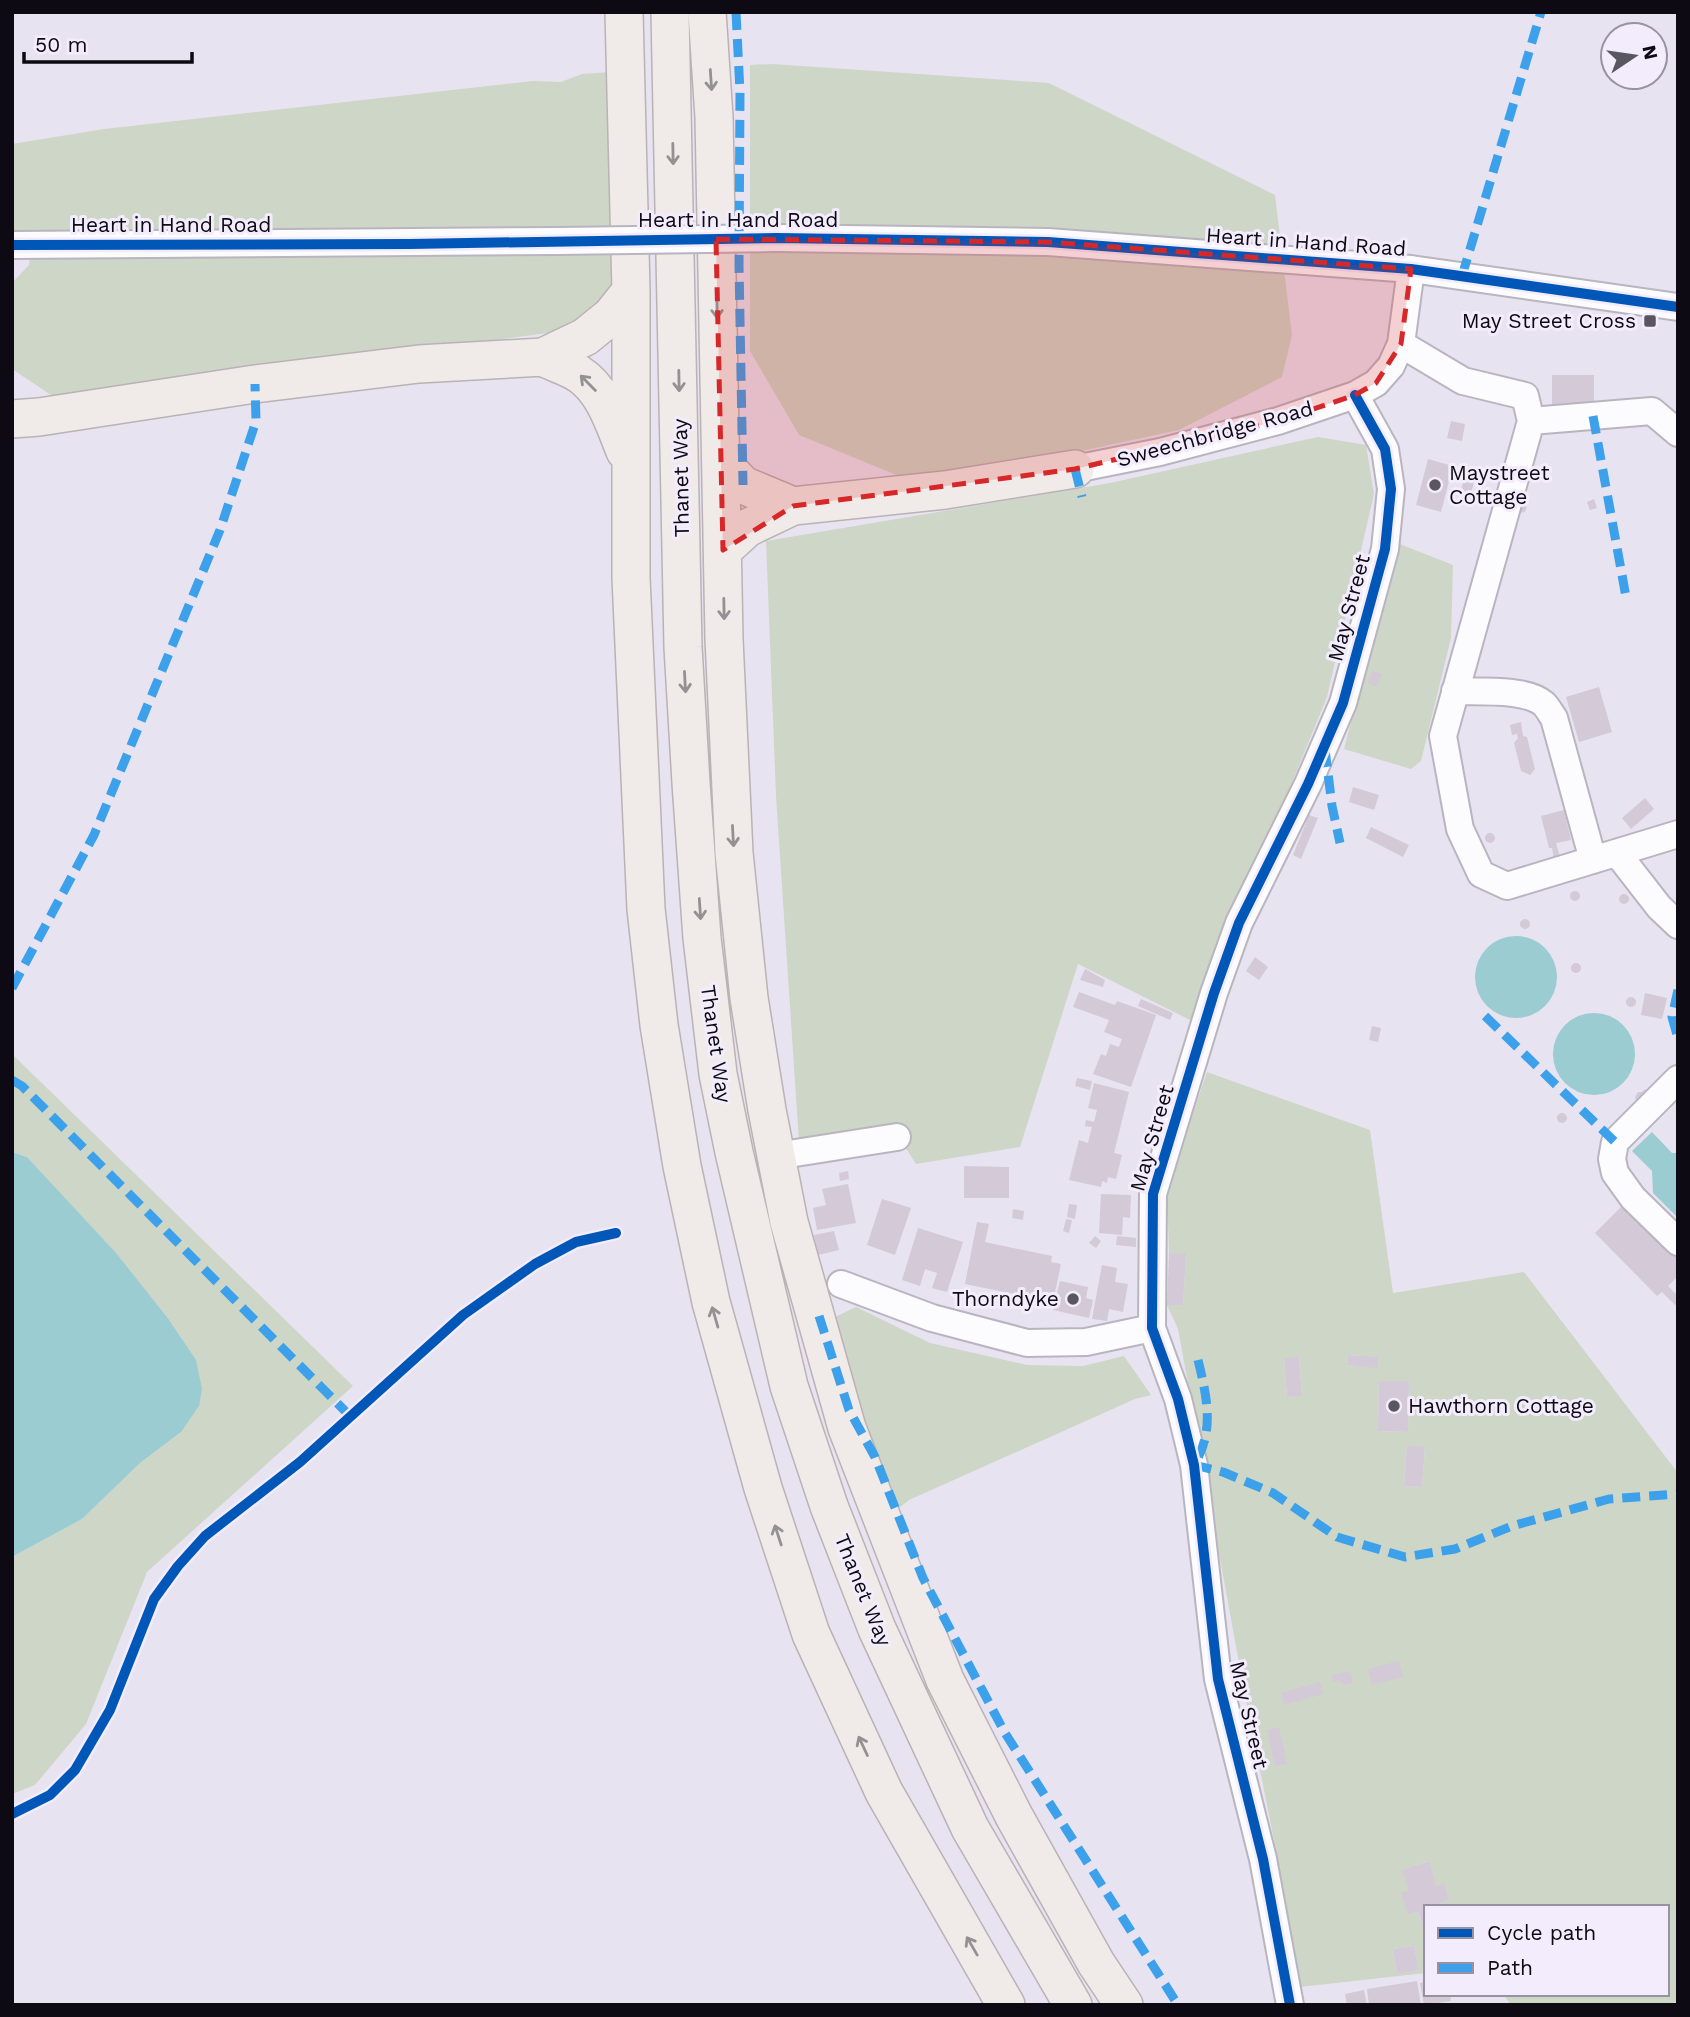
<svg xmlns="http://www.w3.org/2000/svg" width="1690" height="2017" viewBox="0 0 1690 2017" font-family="'Work Sans',sans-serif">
	<rect width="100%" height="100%" fill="#e8e3f1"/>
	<!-- green -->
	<path fill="#ced6c7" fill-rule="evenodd" d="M772 64 1049 83 1275 195 1292 335 1282 377 1179 430 1072 453 906 479 799 435 750 351V65Z
		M611 72V304L571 330 54 397 12 369V283L29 265 34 233H12V144L104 129 533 81 561 82 582 74Z
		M1318 437 1366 445 1374 494 1327 697 1194 1022 1078 964 1020 1147 916 1164 892 1126 799 1142 776 796 766 541 1110 483Z
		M1397 543 1453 565 1451 638 1421 761 1411 769 1344 749Z
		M12 1054 353 1386 147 1572 86 1724 35 1785 12 1794V1557L82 1519 140 1463 181 1432 167 1317 115 1253 27 1157 12 1152Z
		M1207 1072 1370 1130 1393 1293 1524 1272 1678 1473V2003L1511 2005 1503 1994H1667V1907H1441L1440 1903 1449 1900 1444 1884 1436 1886 1428 1861 1403 1870 1426 1934V1973L1300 1987 1276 1850 1244 1690 1178 1329 1167 1305H1183L1186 1255 1169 1253 1167 1189ZM1348 1355 1377 1357V1367L1347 1365ZM1299 1357 1302 1395 1287 1397 1284 1359ZM1379 1381 1409 1382 1408 1432 1378 1431ZM1407 1446 1425 1448 1422 1487 1404 1486ZM1414 1946 1419 1970 1397 1974 1393 1949Z
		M856 1307 930 1343 1027 1365 1083 1366 1124 1356 1151 1395 1135 1399 909 1500 894 1512 825 1322Z"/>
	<!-- water -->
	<path fill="#9bccd1" d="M1475 977a41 41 0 1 1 82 0a41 41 0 1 1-82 0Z
		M1553 1054a41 41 0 1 1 82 0a41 41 0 1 1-82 0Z
		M1652 1132 1672 1153H1678V1218L1653 1193 1652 1171 1632 1151Z
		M12 1152 27 1157 116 1253 167 1317 196 1360 202 1389 199 1406 181 1432 140 1463 82 1519 12 1557Z"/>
	<!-- building -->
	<path fill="#d3c9d7" d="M1552 375H1594V408L1552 407Z
		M1451 421 1465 424 1462 441 1447 438Z
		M1428 459 1453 466 1441 512 1416 505Z
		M1464 479 1474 482 1468 505 1458 502Z
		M1594 499 1597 508 1590 510 1587 502Z
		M1517.5 508a4.5 4.5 0 1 1 9 0a4.5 4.5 0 1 1-9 0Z
		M1372 671 1382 674 1377 687 1368 683Z
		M1599 687 1612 732 1579 742 1566 697Z
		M1521 722 1523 736 1527 737 1535 769 1530 775 1521 771 1514 743 1518 738 1517 734 1512 735 1510 725Z
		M1353 787 1379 795 1374 810 1349 802Z
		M1645 798 1654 809 1631 829 1622 818Z
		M1564 810 1571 840 1556 843 1560 857 1554 859 1552 848H1549L1541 816Z
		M1309 815 1318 818 1301 859 1293 855Z
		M1371 827 1409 845 1403 857 1366 838Z
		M1485 838a5 5 0 1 1 10 0a5 5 0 1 1-10 0Z
		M1570 896a5 5 0 1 1 10 0a5 5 0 1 1-10 0Z
		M1619 899a5 5 0 1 1 10 0a5 5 0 1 1-10 0Z
		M1520 924a5 5 0 1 1 10 0a5 5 0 1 1-10 0Z
		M1255 957 1268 967 1259 980 1246 971Z
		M1571 968a5 5 0 1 1 10 0a5 5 0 1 1-10 0Z
		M1085 969 1105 980 1103 987 1080 980Z
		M1079 992 1115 1005 1117 1001 1156 1015 1131 1087 1093 1074 1101 1054 1106 1056 1110 1044 1119 1047 1122 1039 1104 1032 1109 1020 1073 1007Z
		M1645 993 1667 998 1662 1019 1641 1015Z
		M1626 1002a5 5 0 1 1 10 0a5 5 0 1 1-10 0Z
		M1141 999 1173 1013 1170 1020 1138 1006Z
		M1372 1026 1381 1028 1378 1042 1369 1040Z
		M1077 1078 1092 1081 1090 1090 1075 1086Z
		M1094 1083 1129 1092 1114 1153 1122 1155 1116 1179 1108 1177 1107 1183 1102 1181 1101 1187 1069 1180 1079 1140 1088 1143 1092 1127 1085 1126 1086 1120 1094 1122 1097 1110 1088 1108Z
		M1645 1089 1649 1092 1638 1105 1635 1097 1638 1092H1642Z
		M1557 1118a5 5 0 1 1 10 0a5 5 0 1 1-10 0Z
		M964 1166 1009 1167V1198H964Z
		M848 1171 849 1179 840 1181 839 1173Z
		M848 1184 856 1223 817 1230 813 1208 826 1205 822 1189Z
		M1101 1194 1131 1195 1130 1218 1123 1217 1122 1235 1099 1233Z
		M882 1199 911 1208 895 1255 867 1245Z
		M1627 1201 1678 1252V1276L1668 1286 1678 1296V1302L1675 1305 1662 1292 1657 1296 1595 1233Z
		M1069 1204 1077 1205 1075 1219 1067 1217Z
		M1013 1209 1024 1211 1023 1220 1012 1218Z
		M1066 1219 1072 1220 1069 1233 1063 1231Z
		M977 1222 989 1224 985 1242 1052 1256 1051 1262 1061 1264 1053 1302 965 1284Z
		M918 1228 963 1242 947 1292 932 1288 937 1273 925 1269 920 1286 902 1280Z
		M834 1231 839 1250 818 1255 814 1235Z
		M1095 1236 1101 1241 1096 1248 1089 1243Z
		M1117 1236 1136 1238V1247L1116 1245Z
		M1169 1253 1186 1254 1183 1305H1167Z
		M1102 1265 1117 1268 1115 1282 1128 1284 1123 1312 1109 1309 1107 1321 1092 1319Z
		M1060 1281 1088 1287 1086 1298 1093 1300 1089 1318 1053 1310Z
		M1348 1355 1378 1357 1377 1368 1347 1365Z
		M1299 1357 1302 1396 1287 1397 1284 1358Z
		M1379 1381H1409L1408 1432 1378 1431Z
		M1407 1446 1425 1447 1422 1487 1404 1486Z
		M1399 1661 1403 1677 1372 1685 1368 1669Z
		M1350 1671 1353 1683 1345 1685 1340 1681 1333 1682 1332 1675Z
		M1320 1682 1323 1694 1284 1705 1281 1693Z
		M1279 1727 1287 1764 1275 1766 1267 1730Z
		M1429 1861 1436 1886 1444 1883 1449 1900 1440 1903 1441 1907H1426L1425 1932 1418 1911 1408 1914 1401 1893 1409 1890 1402 1870Z
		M1414 1946 1419 1970 1397 1974 1393 1949Z
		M1417 1981 1421 2005H1369L1367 1989Z
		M1426 1982V1994H1450L1451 2001 1424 2005 1420 1983Z
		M1364 1990 1367 2005H1347L1345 1994Z"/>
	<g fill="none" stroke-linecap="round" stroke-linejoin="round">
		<defs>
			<path id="minor" d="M777 238 1048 242 1411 269 1678 307
				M12 245 559 241
				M1401 344 1463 381 1525 396 1531 421 1443 736 1460 829 1481 874 1507 886 1678 834
				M1531 421 1652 411 1678 433
				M1075 469 1160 452 1278 421 1355 395 1376 383 1391 366 1401 344 1411 269
				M1455 691C1478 692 1526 688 1544 704 1548 708 1551 714 1554 718L1593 860
				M1617 853 1659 907 1678 925
				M1678 1079 1615 1142 1612 1159 1615 1173 1633 1198 1678 1242
				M776 1156 897 1137
				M841 1284 932 1318 1027 1343 1086 1342 1152 1328
				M1290 2005 1263 1859 1218 1679 1194 1465 1178 1399 1152 1328 1153 1194 1214 993 1239 923 1308 784 1343 703 1385 549 1391 489 1385 449 1355 395"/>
			<path id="highway" d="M624 12 631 291V578L646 909 659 1025 682 1166 711 1302 763 1488 811 1634 884 1792 1006 2005
				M670 12 683 647 691 783 702 938 718 1074 734 1152 789 1386 829 1506 877 1629 970 1828 1073 2005
				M707 12 714 117 724 639 734 853 749 998 767 1110 789 1222 847 1428 945 1680 1014 1816 1096 1963 1124 2005
				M543 357C554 363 569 367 579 374 604 390 614 424 625 451
				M12 419 39 417 255 384 419 364 543 357 585 337 611 316 631 291
				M721 462 743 485 793 506
				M723 550 747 528 793 506 945 490 1075 469"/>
		</defs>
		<!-- minor casing -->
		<use href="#minor" stroke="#b9b5c0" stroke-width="30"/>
		<!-- highway casing -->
		<use href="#highway" stroke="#bab2b5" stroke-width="40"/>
		<!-- minor -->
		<use href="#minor" stroke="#fcfbfd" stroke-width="26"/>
		<!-- highway -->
		<use href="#highway" stroke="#f0eae8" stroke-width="37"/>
		<defs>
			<path id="minor-bridge" d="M559 241 777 238"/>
		</defs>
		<!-- minor-bridge casing -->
		<use href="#minor-bridge" stroke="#b9b5c0" stroke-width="30" stroke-linecap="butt"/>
		<!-- minor-bridge -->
		<use href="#minor-bridge" stroke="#fcfbfd" stroke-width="26"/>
		<!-- quiet -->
		<path stroke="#3ca1ea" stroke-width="9" stroke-dasharray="18 9" stroke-linecap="butt" d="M736 12 740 92 739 265 743 485
			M1462 276 1541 12
			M1593 416 1626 597
			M1075 469 1082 497
			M1325 749 1332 806 1340 843
			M12 988 94 835 220 530 256 421 255 384
			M1678 990 1672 1017 1678 1038
			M1485 1016 1615 1142
			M12 1080 22 1086 351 1417
			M819 1316 849 1410 875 1457 923 1578 1005 1733 1178 2005
			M1198 1360C1207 1397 1215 1431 1194 1465L1223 1472 1273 1493 1337 1537 1405 1557 1455 1549 1512 1526 1609 1499 1678 1494"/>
		<defs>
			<path id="cycleway" d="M12 245 410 244 777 238 1048 242 1411 269 1678 307
				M12 1814 50 1795 75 1770 110 1710 154 1599 178 1566 205 1536 300 1462 463 1315 535 1264 576 1242 616 1233
				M1290 2005 1263 1859 1218 1679 1194 1465 1178 1399 1152 1328 1153 1194 1214 993 1239 923 1308 784 1343 703 1385 549 1391 489 1385 449 1355 395"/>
		</defs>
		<!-- cycleway casing -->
		<use href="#cycleway" stroke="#f2ecfc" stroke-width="15"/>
		<!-- cycleway -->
		<use href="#cycleway" stroke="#0057b8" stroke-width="10"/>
	</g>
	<!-- one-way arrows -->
	<defs><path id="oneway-shaft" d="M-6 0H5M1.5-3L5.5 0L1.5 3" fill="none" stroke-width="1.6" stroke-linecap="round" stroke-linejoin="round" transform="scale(1.75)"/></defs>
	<g stroke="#959093">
		<use href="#oneway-shaft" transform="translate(711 80) rotate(86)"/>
		<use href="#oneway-shaft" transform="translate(673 154) rotate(89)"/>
		<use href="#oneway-shaft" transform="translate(717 308) rotate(89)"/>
		<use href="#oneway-shaft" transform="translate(679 381) rotate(89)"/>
		<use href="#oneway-shaft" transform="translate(588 383) rotate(-135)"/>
		<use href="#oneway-shaft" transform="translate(724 609) rotate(89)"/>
		<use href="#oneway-shaft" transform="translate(685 682) rotate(87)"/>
		<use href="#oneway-shaft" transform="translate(733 836) rotate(87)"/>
		<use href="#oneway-shaft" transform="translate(700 909) rotate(86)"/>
		<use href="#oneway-shaft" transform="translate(715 1317) rotate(-106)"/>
		<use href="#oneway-shaft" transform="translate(778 1535) rotate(-108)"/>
		<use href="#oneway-shaft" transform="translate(863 1746) rotate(-115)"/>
		<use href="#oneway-shaft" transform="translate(972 1946) rotate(-120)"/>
	</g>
	<!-- marked area -->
	<path fill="#d62828" fill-opacity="0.2" stroke="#d62828" stroke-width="5" stroke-dasharray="14 9" stroke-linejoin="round" d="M716 239 1048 242 1411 269 1401 344 1376 383 1355 395 1278 421 1075 469 793 506 723 550Z"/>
	<!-- markers -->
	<g fill="#5a5661" stroke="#f2ecfc" stroke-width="2.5">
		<rect x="1643" y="314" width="14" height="14" rx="3.5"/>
		<circle cx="1435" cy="485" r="7"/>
		<circle cx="1073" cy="1299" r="7"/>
		<circle cx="1394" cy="1406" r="7"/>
	</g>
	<g text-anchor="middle" stroke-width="6" stroke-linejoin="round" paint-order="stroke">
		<!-- street labels -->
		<g font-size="21" fill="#0d0a13" stroke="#f2ecfc">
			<text x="738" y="227">Heart in Hand Road</text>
			<text x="171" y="232">Heart in Hand Road</text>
			<text transform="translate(1306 242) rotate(4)" y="7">Heart in Hand Road</text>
			<text transform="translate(1215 434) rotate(-15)" y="7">Sweechbridge Road</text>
			<text transform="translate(681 478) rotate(-91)" y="7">Thanet Way</text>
			<text transform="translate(1349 608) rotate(-75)" y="7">May Street</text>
			<text transform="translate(716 1044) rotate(82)" y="7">Thanet Way</text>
			<text transform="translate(1152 1138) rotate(-74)" y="7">May Street</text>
			<text transform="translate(863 1590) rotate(68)" y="7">Thanet Way</text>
			<text transform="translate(1249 1715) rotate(77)" y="7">May Street</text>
		</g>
		<!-- poi labels -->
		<g font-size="21" fill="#0d0a13" stroke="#f2ecfc" text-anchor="end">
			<text x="1636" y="328">May Street Cross</text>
			<text x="1449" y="480" text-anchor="start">Maystreet<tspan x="1449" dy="24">Cottage</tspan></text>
			<text x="1059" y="1306">Thorndyke</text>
			<text x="1408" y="1413" text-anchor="start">Hawthorn Cottage</text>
		</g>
	</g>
	<!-- border -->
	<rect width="1690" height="2017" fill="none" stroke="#0d0a13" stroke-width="28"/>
	<!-- legend -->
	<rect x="1424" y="1905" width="245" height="91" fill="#f2ecfc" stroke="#96929f" stroke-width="2"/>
	<rect x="1438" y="1928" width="35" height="10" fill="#0057b8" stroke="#96929f" stroke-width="2"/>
	<text x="1487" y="1940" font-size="21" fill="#0d0a13">Cycle path</text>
	<rect x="1438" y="1963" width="35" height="10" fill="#3ca1ea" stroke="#96929f" stroke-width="2"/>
	<text x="1487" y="1975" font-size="21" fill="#0d0a13">Path</text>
	<!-- north arrow -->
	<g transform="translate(1634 56) rotate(77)"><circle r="33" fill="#f2ecfc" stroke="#96929f" stroke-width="2"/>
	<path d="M0-5L12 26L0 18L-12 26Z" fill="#5a5661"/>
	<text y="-10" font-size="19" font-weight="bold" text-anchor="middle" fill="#0d0a13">N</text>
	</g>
	<!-- scale -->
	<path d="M24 52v10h168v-10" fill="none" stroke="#0d0a13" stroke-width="3.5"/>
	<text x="35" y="52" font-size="21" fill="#0d0a13" stroke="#f2ecfc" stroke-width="5" paint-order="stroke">50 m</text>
</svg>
